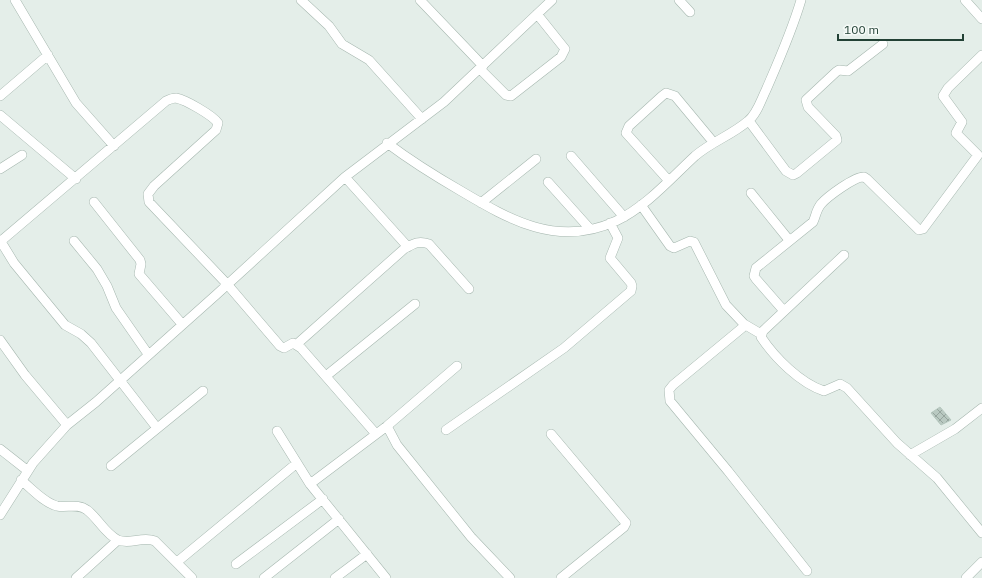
<svg xmlns="http://www.w3.org/2000/svg" width="982" height="578" viewBox="0 0 982 578" font-family="'IBM Plex Sans',sans-serif">
	<defs>
		<pattern id="building-cross-hatch" width="8" height="8" patternUnits="userSpaceOnUse"><rect width="8" height="8" fill="#b9c9c1"/><path d="M0 0l8 8M0 8l8-8" fill="none" stroke="#96a59e"/></pattern>
	</defs>
	<rect width="100%" height="100%" fill="#e4eee9"/>
	<!-- building -->
	<path fill="url(#building-cross-hatch)" stroke="#b6c8bf" d="M940 407 951 420 941 425 931 413Z"/>
	<g fill="none" stroke-linecap="round" stroke-linejoin="round">
		<defs>
			<path id="minor" d="M15 0 76 103 114 146
				M301 0 329 26 342 44 369 60 422 119
				M420 0 483 66
				M679 0 690 12
				M965 0 982 19
				M480 69 506 95 511 96 561 57 565 49 537 14
				M0 96 48 55
				M0 115 76 179
				M749 121 786 171 793 175 797 173 837 140 836 136 808 107 806 100 836 72 839 70 848 71 883 44
				M387 143C411 161 435 176 461 191 510 220 558 248 616 221 647 206 670 179 695 156 711 142 732 135 748 121 757 114 761 100 766 90 779 60 792 31 801 0
				M571 156 624 217
				M0 169 22 155
				M345 177 408 247
				M669 181 626 133 629 126 662 96 666 93 675 96 714 143
				M548 182 590 229
				M751 193 789 240
				M94 202 140 260 141 264 139 274 182 324
				M481 203 536 159
				M641 205 670 246 674 248 690 241 694 242 726 305 744 324 742 328 673 385 669 390 670 401 728 471 807 571
				M0 240 14 263 65 325 81 334 91 343 157 428
				M1 241 166 101C170 99 172 98 176 98 186 100 212 115 218 123L216 130 154 186 148 194 149 202 227 284 280 346 284 348 293 343 301 348 376 434
				M74 241 97 269 107 286 116 308 148 354
				M844 255 763 331 761 337C775 358 800 383 824 391L840 384 847 388 897 443 937 478 982 533
				M784 311 756 279 754 276 756 268 813 222C816 216 816 210 821 204 827 197 855 176 864 177L867 179 917 228 919 230 923 229 978 155 956 133 962 122 943 96 948 88 982 55
				M744 324 761 334
				M0 340 25 375 67 425
				M297 344 404 249C413 244 418 240 429 244L469 289
				M326 376 415 304
				M387 426 397 445 471 537 510 578
				M446 430 564 348 631 291 632 286 631 283 610 258 618 238 610 223
				M277 431 310 484 386 578
				M551 434 626 523 624 527 561 578
				M0 449 28 471
				M910 455 955 429 982 408
				M111 466 203 391
				M21 480C31 488 44 503 57 506 67 508 78 503 87 510 98 518 105 534 118 540 130 545 142 536 155 541L192 578
				M310 484 387 426 457 366
				M0 515 33 463 67 425 96 402 217 294 345 177 444 102 552 0
				M177 562 297 463
				M236 564 323 499
				M76 578 118 540
				M264 578 339 519
				M335 578 367 554
				M966 578 982 562"/>
		</defs>
		<!-- minor casing -->
		<use href="#minor" stroke="#a6b7af" stroke-width="10"/>
		<!-- minor -->
		<use href="#minor" stroke="#fff" stroke-width="9"/>
	</g>
	<!-- scale -->
	<path d="M838 34v6h125v-6" fill="none" stroke="#224135" stroke-width="2"/>
	<text x="844" y="34" font-size="12" fill="#224135" stroke="#f5faf7" stroke-width="3" paint-order="stroke">100 m</text>
</svg>
